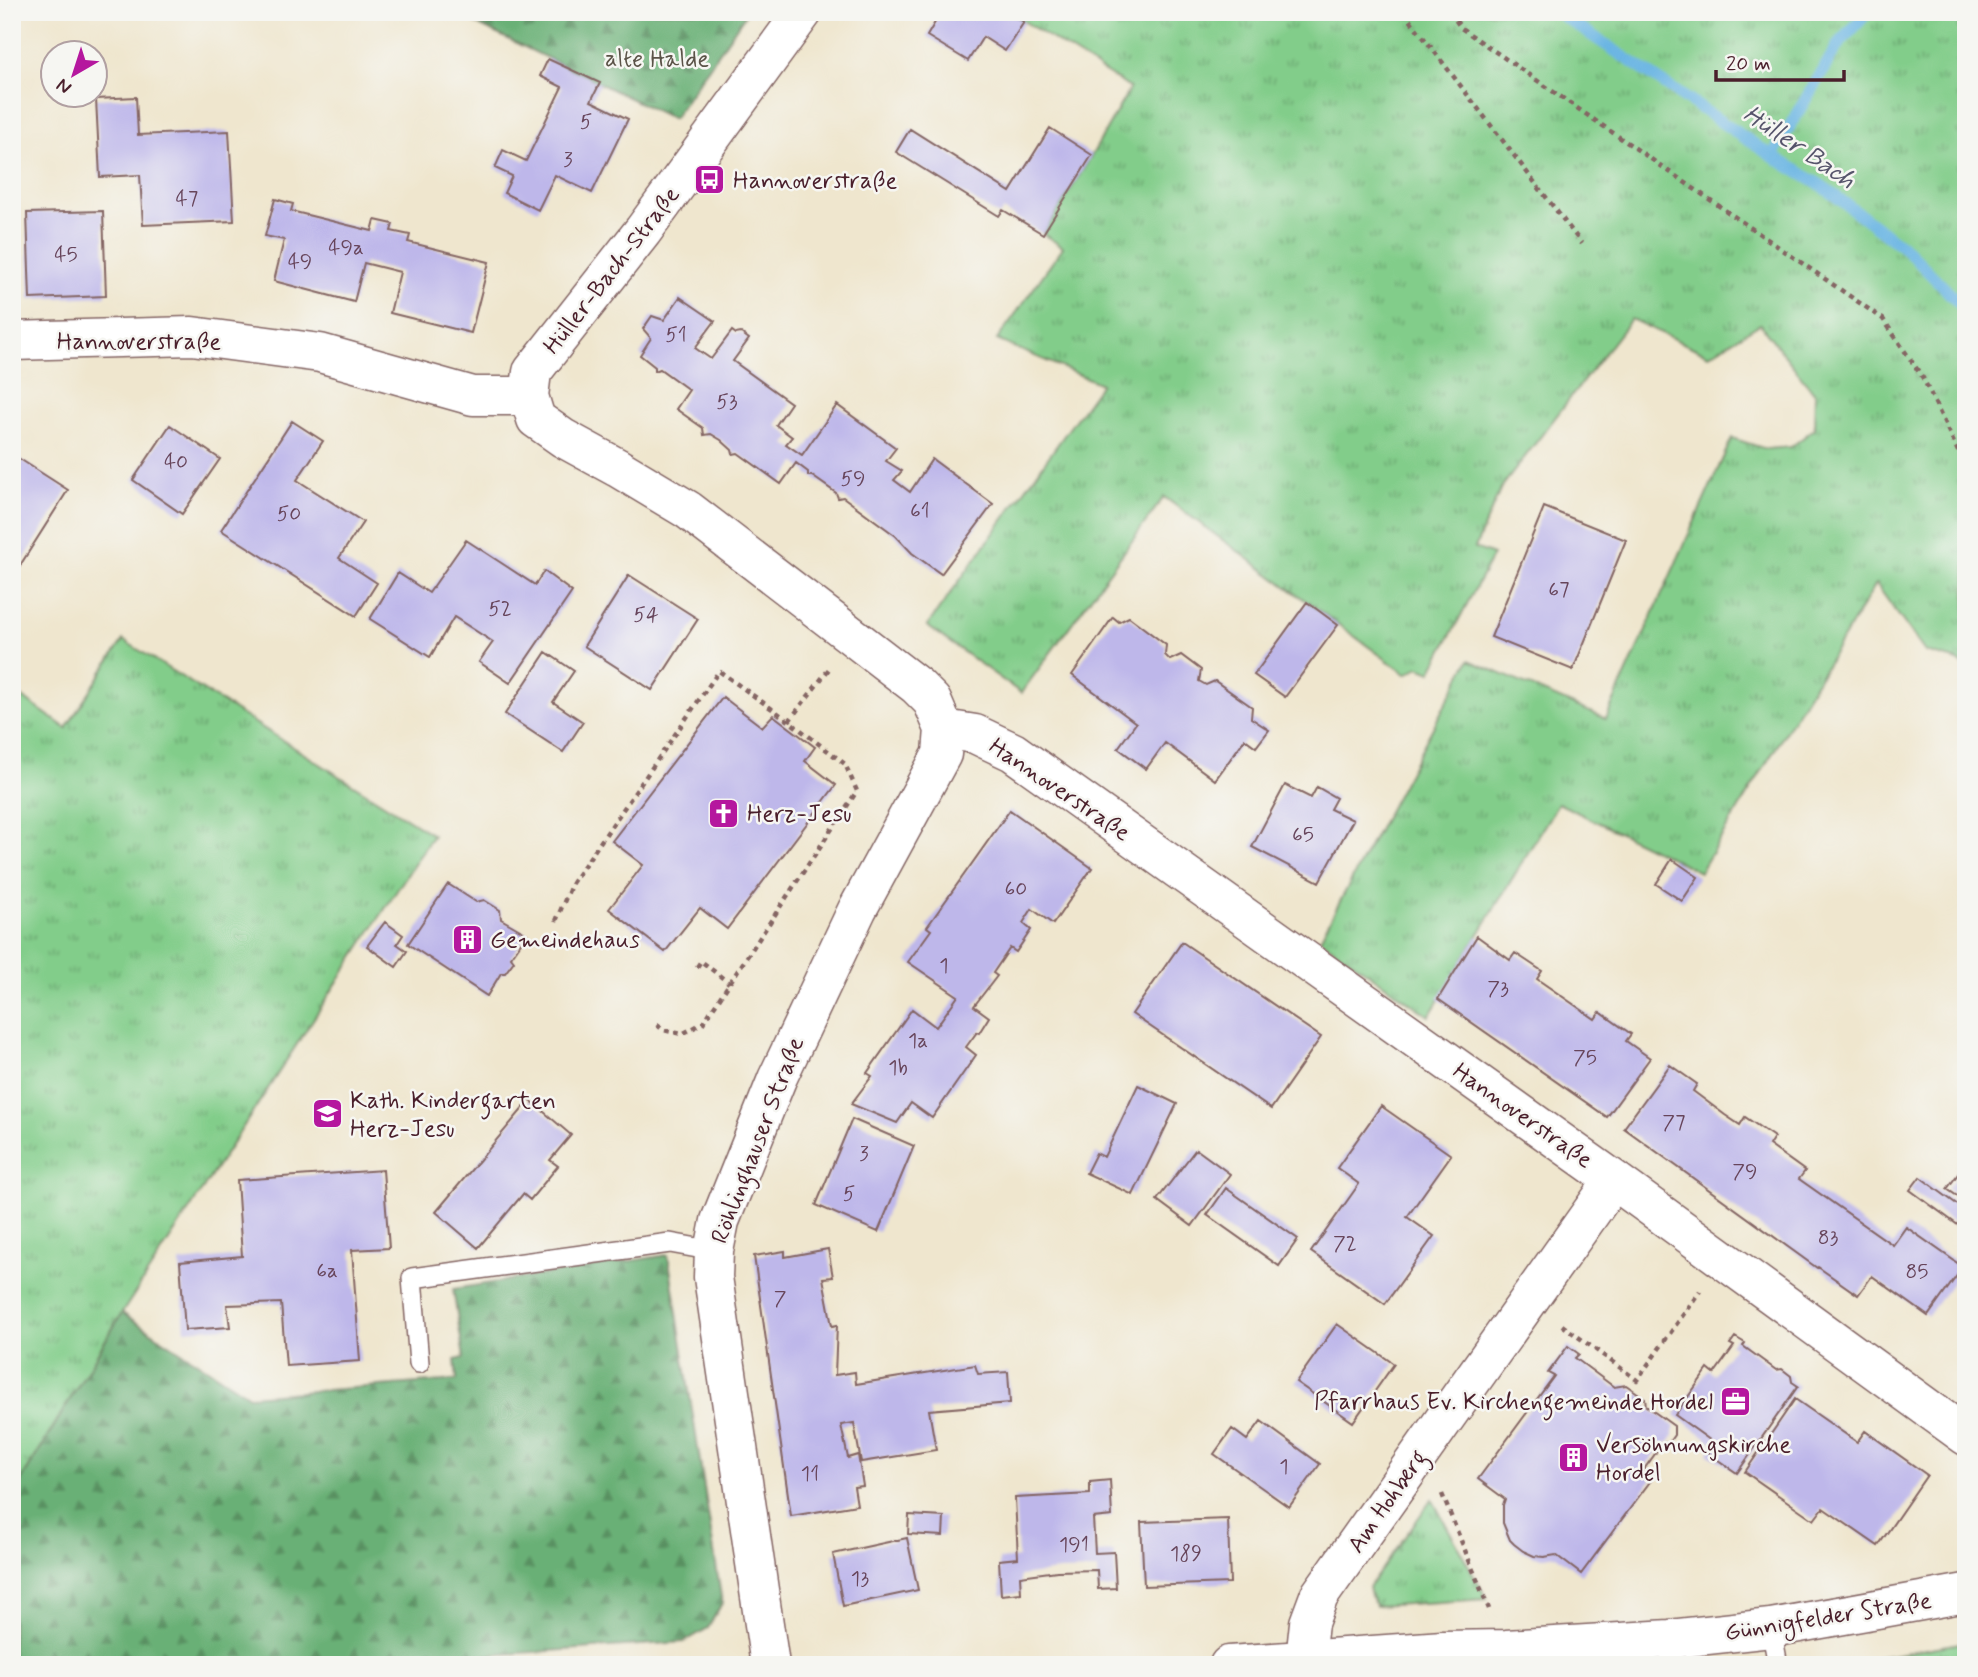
<svg xmlns="http://www.w3.org/2000/svg" width="1978" height="1677" viewBox="0 0 1978 1677" font-family="Mynerve,sans-serif">
	<defs>
		<pattern id="grass-tufts" width="24" height="20" patternUnits="userSpaceOnUse" patternTransform="scale(1.75)"><rect width="24" height="20" fill="#82cd8a"/><path d="M3 7l-1-3M5 7V3M7 7l1-3M15 17l-1-3M17 17v-4M19 17l1-3" fill="none" stroke="#6ca671"/></pattern>
		<pattern id="forest-firs" width="22" height="20" patternUnits="userSpaceOnUse" patternTransform="scale(1.75)"><rect width="22" height="20" fill="#69b076"/><path d="M5 1l3.5 6h-7zM16 11l3.5 6h-7z" fill="#588f61"/></pattern>
	</defs>
	<rect width="100%" height="100%" fill="#f6f6f2"/>
	<filter id="ink" filterUnits="userSpaceOnUse"><feTurbulence type="fractalNoise" baseFrequency=".0143" numOctaves="2"/><feDisplacementMap in="SourceGraphic" scale="14" xChannelSelector="R" yChannelSelector="G"/><feConvolveMatrix kernelMatrix="1 2 1 2 8 2 1 2 1" color-interpolation-filters="sRGB"/></filter>
	<filter id="wash" filterUnits="userSpaceOnUse"><feTurbulence type="fractalNoise" baseFrequency=".00686" numOctaves="4" result="noise"/><feDisplacementMap in="SourceGraphic" scale="28" xChannelSelector="R" yChannelSelector="G"/><feGaussianBlur stdDeviation="1.57" result="paint"/><feColorMatrix in="noise" values="0 0 0 0 0 0 0 0 0 0 0 0 0 0 0 0 0 1.4 0 .05"/><feComposite in="paint" operator="in"/></filter>
	<g filter="url(#wash)">
		<rect width="100%" height="100%" fill="#efe6ce"/>
		<!-- grass -->
		<path fill="url(#grass-tufts)" stroke="#66765a" stroke-width="2" d="M1009 12H1966V667L1958 661 1925 652 1876 584 1700 872 1558 803 1429 1016 1320 939 1469 660 1606 719 1732 438 1766 449 1791 447 1814 429 1815 394 1760 324 1709 355 1631 319 1501 488 1475 548 1493 555 1431 672 1419 667 1406 674 1164 497 1021 693 927 626 1101 384 997 340 1063 247 1043 234 1092 155 1130 88Z
			M123 640 433 835 122 1313 12 1496V690L66 728Z
			M1432 1499 1487 1599 1376 1606 1372 1600 1369 1587Z
			M1966 1642V1665H1835Z"/>
		<!-- forest -->
		<path fill="url(#forest-firs)" stroke="#5a6850" stroke-width="2" d="M452 12H747L673 119Z
			M668 1255 722 1603 708 1628 684 1642 338 1665H12V1496L122 1313 249 1396 457 1380 455 1360 464 1358 453 1289Z"/>
		<g fill="none" stroke-linecap="round" stroke-linejoin="round">
			<!-- stream -->
			<path stroke="#6bb5e3" stroke-width="12" d="M1557 12 1772 156 1822 186 1907 250 1962 306 1966 314
				M1772 156 1838 45 1868 12"/>
		</g>
		<g id="blocks">
			<!-- building -->
			<path fill="#beb7ea" d="M941 12H1009L1024 22 1005 51 983 37 968 61 927 36Z
				M548 59 600 83 591 101 628 119 592 193 555 175 538 210 504 193 512 176 495 168 503 150 526 161 562 87 540 76Z
				M136 97 138 135 229 131 234 221 143 225 140 175 100 177 96 99Z
				M1050 128 1092 155 1043 234 1003 210 999 216 896 152 910 129 1010 192Z
				M275 199 293 204 291 211 372 231 375 220 393 224 391 231 410 235 408 242 489 262 471 333 390 313 400 272 364 263 354 302 274 281 284 240 265 236Z
				M103 211 106 296 30 299 27 213Z
				M680 297 715 321 695 348 711 359 732 331 736 334 741 333 749 339 733 361 791 403 776 425 792 437 786 444 802 455 837 405 896 448 886 461 902 471 894 480 910 492 932 459 993 504 941 574 912 553 896 536 843 497 838 498 836 493 812 476H808V472L796 463 781 484 738 453 733 454 732 450 721 440 711 434 704 435 703 428 676 409 689 390 660 369 655 371V367L640 355 651 338 643 329 652 316 664 320Z
				M292 421 323 441 297 480 363 522 339 558 377 583 356 616 221 530Z
				M170 425 220 459 182 514 133 480Z
				M12 454 68 490 12 578Z
				M1544 507 1626 540 1573 670 1491 637Z
				M466 540 535 585 544 571 572 592 510 683 479 662 493 642 454 617 430 657 370 619 398 573 429 593Z
				M629 575 698 619 652 690 584 646Z
				M1307 602 1338 625 1285 697 1254 675Z
				M1113 617 1119 622 1129 617 1166 645 1165 655 1170 660 1181 655 1201 670 1199 681 1206 685 1215 681 1252 707 1251 718 1269 730 1256 747 1245 739 1215 780 1165 743 1146 769 1118 748 1136 723 1072 675Z
				M546 652 574 671 553 702 583 722 563 752 505 714Z
				M723 697 762 727 773 715 815 747 805 761 836 785 727 929 700 908 665 952 609 909 643 865 612 841Z
				M1285 785 1311 798 1317 787 1336 798 1330 809 1353 820 1319 882 1252 847Z
				M1010 810 1092 868 1053 924 1032 909 1023 923 1031 930 1016 952 1010 948 993 973 997 976 974 1006 989 1017 979 1033 977 1032 966 1047 976 1055 932 1118 911 1103 897 1123 851 1104 872 1076 867 1073 912 1009 936 1027 958 996 908 962 931 930 927 927Z
				M1672 859 1698 877 1682 901 1656 884Z
				M448 884 476 902 484 900 500 910 501 919 527 934 511 957 514 961 505 973H501L487 996 408 944Z
				M385 922 403 935 397 944 407 951 396 967 367 946Z
				M1477 936 1510 960 1515 953 1542 971 1537 979 1595 1019 1600 1012 1631 1034 1626 1041 1650 1058 1607 1117 1438 999Z
				M1182 942 1321 1037 1271 1109 1132 1014Z
				M1670 1065 1697 1084 1693 1091 1725 1115 1740 1125 1745 1117 1774 1137 1769 1145 1805 1171 1799 1179 1893 1245 1906 1227 1963 1267 1928 1316 1872 1276 1858 1295 1818 1267 1817 1268 1624 1128Z
				M1138 1085 1177 1104 1133 1195 1086 1173 1096 1153 1104 1157Z
				M530 1100 571 1135 550 1160 558 1166 530 1200 523 1194 478 1248 436 1212Z
				M1381 1106 1451 1155 1407 1217 1434 1236 1385 1304 1311 1252 1359 1184 1337 1168Z
				M852 1119 914 1146 878 1232 816 1205Z
				M1196 1149 1230 1174 1192 1226 1157 1200Z
				M1966 1163V1202L1947 1189Z
				M383 1170 389 1248 352 1250 360 1361 286 1366 281 1303 227 1305 230 1327 185 1330 180 1262 242 1256 237 1180Z
				M1920 1177 1966 1211V1231L1910 1190Z
				M1226 1188 1298 1239 1279 1266 1207 1215Z
				M828 1249 833 1277 823 1278 832 1326 837 1325 835 1375 855 1372 856 1384 975 1365 978 1374 1008 1372 1010 1403 929 1410 936 1450 861 1462 854 1423 841 1425 848 1458 858 1455 863 1486 854 1487 857 1505 791 1516 754 1256 785 1251V1257Z
				M1337 1324 1394 1364 1353 1422 1296 1382Z
				M1735 1337 1745 1343 1743 1346 1776 1370 1782 1369 1791 1376 1792 1382 1798 1386 1737 1473 1708 1453 1714 1443 1675 1415 1708 1369 1714 1374 1734 1346 1730 1344Z
				M1568 1346 1579 1354 1575 1358 1614 1387 1626 1385 1645 1398 1646 1406 1674 1426V1435L1669 1442 1663 1443 1642 1472 1652 1479 1581 1574 1556 1555 1544 1557 1534 1556 1523 1551 1514 1544 1510 1540 1503 1523V1505L1505 1499 1478 1479 1554 1376 1548 1373Z
				M1795 1399 1857 1442 1865 1431 1927 1475 1878 1546 1823 1508 1814 1520 1745 1472Z
				M1261 1421 1320 1464 1289 1507 1214 1454 1232 1429 1247 1440Z
				M1110 1480 1112 1516 1093 1518 1095 1553 1114 1552 1116 1588 1098 1589 1097 1570 1057 1571 1020 1576 1021 1593 1001 1595 999 1560 1018 1558 1015 1498 1090 1494V1482Z
				M909 1515 944 1517 943 1536 908 1534Z
				M1228 1519 1230 1583 1144 1586 1141 1522Z
				M907 1538 918 1590 843 1606 833 1554Z"/>
		</g>
	</g>
	<g filter="url(#ink)">
		<use href="#blocks" fill-opacity="0" stroke="#846564" stroke-width="2"/>
		<g fill="none" stroke-linecap="round" stroke-linejoin="round">
			<defs>
				<path id="lane" d="M419 1363 412 1278 670 1243 714 1251
					M1771 1628 1778 1665"/>
				<path id="street" d="M12 341 192 336 320 353 473 396H529
					M944 729 975 734 1013 752 1614 1180 1966 1436
					M1305 1660 1309 1623 1319 1596 1614 1180
					M770 1665 713 1277 714 1251 720 1221 777 1079 857 910 942 754 944 729 932 701 917 686 688 510 618 468 563 438 536 419 529 396 532 372 643 231 803 12"/>
				<path id="secondary" d="M1229 1665 1443 1650 1506 1649 1670 1639 1771 1628 1966 1593"/>
			</defs>
			<!-- lane casing -->
			<use href="#lane" stroke="#846564" stroke-width="22"/>
			<!-- street casing -->
			<use href="#street" stroke="#846564" stroke-width="41"/>
			<!-- secondary casing -->
			<use href="#secondary" stroke="#846564" stroke-width="41"/>
			<!-- path -->
			<path stroke="#846564" stroke-width="4.5" stroke-dasharray="5 5" stroke-linecap="butt" d="M1404 12 1582 244
				M1450 12 1461 28 1883 319 1923 378 1966 468
				M789 721 829 669
				M556 921 572 883 719 671 789 721 845 764 857 791 703 1023 682 1034 663 1030 654 1022
				M697 967 701 961 729 983
				M1562 1325 1637 1380 1700 1291
				M1442 1494 1489 1609"/>
			<!-- lane -->
			<use href="#lane" stroke="#fff" stroke-width="19"/>
			<!-- street -->
			<use href="#street" stroke="#fff" stroke-width="38"/>
			<!-- secondary -->
			<use href="#secondary" stroke="#fff" stroke-width="38"/>
		</g>
	</g>
	<!-- icons -->
	<defs>
		<symbol id="bus-square" viewBox="-11 -11 22 22"><rect x="-9" y="-9" width="18" height="18" rx="4" fill="#b5179e" stroke="#f6f6f2"/><path d="M-5-6H5V4H4V6H2V4H-2V6H-4V4H-5ZM-3.5-4V0h7V-4ZM-3.5 1.2v1.5H-2V1.2ZM2 1.2v1.5H3.5V1.2Z" fill="#fff"/></symbol>
		<symbol id="church-square" viewBox="-11 -11 22 22"><rect x="-9" y="-9" width="18" height="18" rx="4" fill="#b5179e" stroke="#f6f6f2"/><path d="M-1.2-6h2.4v3.5h3.3v2.4h-3.3V6h-2.4V-.1h-3.3v-2.4h3.3Z" fill="#fff"/></symbol>
		<symbol id="building-square" viewBox="-11 -11 22 22"><rect x="-9" y="-9" width="18" height="18" rx="4" fill="#b5179e" stroke="#f6f6f2"/><path d="M-4-6H4V6H1V3H-1V6H-4ZM-2.5-4.3h1.7v1.8h-1.7ZM.8-4.3h1.7v1.8H.8ZM-2.5-1h1.7V.8h-1.7ZM.8-1h1.7V.8H.8Z" fill="#fff"/></symbol>
		<symbol id="school-square" viewBox="-11 -11 22 22"><rect x="-9" y="-9" width="18" height="18" rx="4" fill="#b5179e" stroke="#f6f6f2"/><path d="M0-5L7-2L0 1L-7-2ZM-4 1L0 2.5L4 1V4Q0 6-4 4Z" fill="#fff"/></symbol>
		<symbol id="office-square" viewBox="-11 -11 22 22"><rect x="-9" y="-9" width="18" height="18" rx="4" fill="#b5179e" stroke="#f6f6f2"/><path d="M-6-3h4V-5.5h4V-3h4V5H-6ZM-1-4.5V-3h2v-1.5ZM-6 0V1H6V0Z" fill="#fff"/></symbol>
	</defs>
	<g fill-rule="evenodd">
		<use href="#bus-square" x="692" y="162" width="35" height="35"/>
		<use href="#church-square" x="706" y="796" width="35" height="35"/>
		<use href="#building-square" x="450" y="922" width="35" height="35"/>
		<use href="#school-square" x="310" y="1096" width="35" height="35"/>
		<use href="#office-square" x="1718" y="1384" width="35" height="35"/>
		<use href="#building-square" x="1556" y="1440" width="35" height="35"/>
	</g>
	<g text-anchor="middle" stroke-width="5" stroke-linejoin="round" paint-order="stroke">
		<!-- number labels -->
		<g font-size="21" fill="#67455b">
			<text x="586" y="128">5</text>
			<text x="568" y="166">3</text>
			<text x="187" y="205">47</text>
			<text x="346" y="254">49a</text>
			<text x="66" y="261">45</text>
			<text x="300" y="268">49</text>
			<text x="676" y="341">51</text>
			<text x="727" y="408">53</text>
			<text x="176" y="468">40</text>
			<text x="853" y="485">59</text>
			<text x="920" y="517">61</text>
			<text x="289" y="520">50</text>
			<text x="1559" y="596">67</text>
			<text x="500" y="615">52</text>
			<text x="646" y="621">54</text>
			<text x="1303" y="841">65</text>
			<text x="1016" y="895">60</text>
			<text x="944" y="972">1</text>
			<text x="1498" y="995">73</text>
			<text x="918" y="1047">1a</text>
			<text x="1585" y="1064">75</text>
			<text x="898" y="1074">1b</text>
			<text x="1674" y="1129">77</text>
			<text x="864" y="1160">3</text>
			<text x="1745" y="1178">79</text>
			<text x="849" y="1200">5</text>
			<text x="1828" y="1244">83</text>
			<text x="1345" y="1250">72</text>
			<text x="327" y="1277">6a</text>
			<text x="1917" y="1278">85</text>
			<text x="780" y="1305">7</text>
			<text x="1284" y="1473">1</text>
			<text x="810" y="1480">11</text>
			<text x="1074" y="1551">191</text>
			<text x="1186" y="1560">189</text>
			<text x="860" y="1585">13</text>
		</g>
		<!-- park labels -->
		<g font-size="24" fill="#5b5348" stroke="#f6f6f2">
			<text x="657" y="66">alte Halde</text>
		</g>
		<!-- poi labels -->
		<g font-size="24" fill="#4a1f2b" stroke="#f6f6f2" text-anchor="start">
			<text x="733" y="188">Hannoverstraße</text>
			<text x="747" y="821">Herz-Jesu</text>
			<text x="490" y="947">Gemeindehaus</text>
			<text x="350" y="1108">Kath. Kindergarten<tspan x="350" dy="28">Herz-Jesu</tspan></text>
			<text x="1713" y="1409" text-anchor="end">Pfarrhaus Ev. Kirchengemeinde Hordel</text>
			<text x="1596" y="1452">Versöhnungskirche<tspan x="1596" dy="28">Hordel</tspan></text>
		</g>
		<!-- street labels -->
		<g font-size="24" fill="#4a1f2b" stroke="#f6f6f2">
			<text transform="translate(611 270) rotate(-52)" y="8">Hüller-Bach-Straße</text>
			<text x="139" y="349">Hannoverstraße</text>
			<text transform="translate(1060 789) rotate(34)" y="8">Hannoverstraße</text>
			<text transform="translate(1523 1115) rotate(35)" y="8">Hannoverstraße</text>
			<text transform="translate(757 1140) rotate(-69)" y="8">Röhlinghauser Straße</text>
			<text transform="translate(1387 1501) rotate(-55)" y="8">Am Hohberg</text>
			<text transform="translate(1828 1616) rotate(-9)" y="8">Günnigfelder Straße</text>
		</g>
		<!-- water labels -->
		<g font-size="26" font-style="italic" fill="#56546b" stroke="#f6f6f2">
			<text transform="translate(1800 146) rotate(34)" y="9">Hüller Bach</text>
		</g>
	</g>
	<!-- margin -->
	<rect width="1978" height="1677" fill="none" stroke="#f6f6f2" stroke-width="42"/>
	<!-- north arrow -->
	<g transform="translate(74 74) rotate(219)"><circle r="33" fill="#f6f6f2" stroke="#b1a0a2" stroke-width="2"/>
	<path d="M0-5L12 26L0 18L-12 26Z" fill="#b5179e"/>
	<text y="-10" font-size="19" font-weight="bold" text-anchor="middle" fill="#4a1f2b">N</text>
	</g>
	<!-- scale -->
	<path d="M1716 70v10h128v-10" fill="none" stroke="#4a1f2b" stroke-width="3.5"/>
	<text x="1726" y="70" font-size="21" fill="#4a1f2b" stroke="#f6f6f2" stroke-width="5" paint-order="stroke">20 m</text>
</svg>
